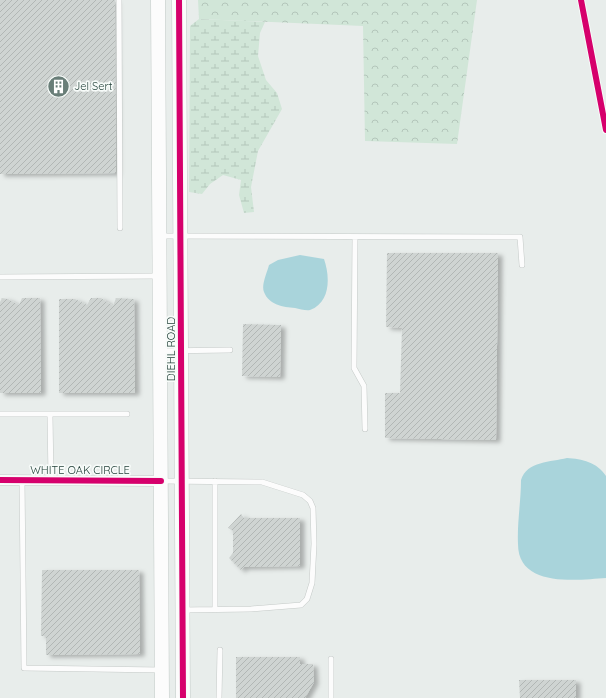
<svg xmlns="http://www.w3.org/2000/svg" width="606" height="698" viewBox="0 0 606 698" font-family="Quicksand,sans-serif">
	<defs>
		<pattern id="forest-crowns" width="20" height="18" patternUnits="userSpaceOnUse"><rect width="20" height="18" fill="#d1e6d8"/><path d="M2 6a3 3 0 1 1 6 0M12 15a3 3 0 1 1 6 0" fill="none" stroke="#b3c6ba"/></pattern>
		<pattern id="wetland-marsh" width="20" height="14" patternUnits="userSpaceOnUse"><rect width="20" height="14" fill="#d1e6d8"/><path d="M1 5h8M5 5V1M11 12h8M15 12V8" fill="none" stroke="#b3c6ba"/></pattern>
		<pattern id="building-hatch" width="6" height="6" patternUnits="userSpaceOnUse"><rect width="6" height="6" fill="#cfd4d2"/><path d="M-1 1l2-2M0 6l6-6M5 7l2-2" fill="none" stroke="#b2b7b5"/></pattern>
		<filter id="shadow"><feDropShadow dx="4.5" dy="2.5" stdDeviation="2" flood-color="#0004"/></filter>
	</defs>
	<rect width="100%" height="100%" fill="#e8edeb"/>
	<!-- forest -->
	<path fill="url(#forest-crowns)" d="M198 0H477L457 144 365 141 363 26 199 19Z"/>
	<!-- wetland -->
	<path fill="url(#wetland-marsh)" d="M199 19 265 22 260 33 258 56 266 80 277 93 282 109 258 151 251 187 254 212 244 213 239 195 241 180 223 175 210 184 202 194 189 192 190 26Z"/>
	<!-- water -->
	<path fill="#a9d4db" d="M300 255 324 259C330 276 331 302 310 310 306 311 300 309 295 308 283 307 269 305 264 292 261 285 267 273 269 265L278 260Z
		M567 458C582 459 597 462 606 476V578C577 580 518 588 518 544 517 523 521 501 521 480 527 461 551 462 567 458Z"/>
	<!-- building -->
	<path fill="url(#building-hatch)" filter="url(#shadow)" d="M0 0H115L116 173 0 174Z
		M387 253H498L496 440 385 438V393H400L402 328 386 327Z
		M2 298 8 299 19 305 22 298H40L41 393H0V302Z
		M91 298H101L113 306 116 298 134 299 135 393H59V299H75L87 305Z
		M243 324 281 325 280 377 242 376Z
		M241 514 244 518H300V566L244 567 241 570 229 558 233 553V531L228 528Z
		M42 570H139L140 654 46 655V636H41Z
		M236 657H300V664H313L314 682 305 698H236Z
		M519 680H576V698H520Z"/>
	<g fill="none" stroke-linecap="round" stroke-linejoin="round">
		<defs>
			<path id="lane" d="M119 0 120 228
				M160 236 520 237 522 265
				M355 238 354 368 364 386 365 429
				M0 277 159 276
				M161 351 230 350
				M0 414H127
				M50 415 51 480
				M22 480 24 668 161 670
				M162 481 262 482 303 495 310 501 313 508 314 544 312 583 307 599 301 605 251 609 183 610
				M215 481V610
				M331 659V698
				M219 698 220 650"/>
			<path id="street" d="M0 480 161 481"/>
			<path id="secondary" d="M158 0 162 698
				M179 0 183 698"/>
		</defs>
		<!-- lane casing -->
		<use href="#lane" stroke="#c5cac8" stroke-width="6"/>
		<!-- street casing -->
		<use href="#street" stroke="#c5cac8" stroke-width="11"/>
		<!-- secondary casing -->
		<use href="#secondary" stroke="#c3cbc8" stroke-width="15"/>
		<!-- lane -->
		<use href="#lane" stroke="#fcfcfc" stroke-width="5"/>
		<!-- street -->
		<use href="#street" stroke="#fcfcfc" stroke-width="10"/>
		<!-- secondary -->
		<use href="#secondary" stroke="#fcfcfc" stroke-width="14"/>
		<defs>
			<path id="cycleway" d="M179 0 183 698
				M581 0 606 130
				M0 480 161 481"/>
		</defs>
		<!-- cycleway casing -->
		<use href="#cycleway" stroke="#f7fbf9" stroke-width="8"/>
		<!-- cycleway -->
		<use href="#cycleway" stroke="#d6006c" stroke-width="6"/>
	</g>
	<!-- icons -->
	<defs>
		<symbol id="building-disc" viewBox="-11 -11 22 22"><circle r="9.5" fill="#697e78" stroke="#f7fbf9"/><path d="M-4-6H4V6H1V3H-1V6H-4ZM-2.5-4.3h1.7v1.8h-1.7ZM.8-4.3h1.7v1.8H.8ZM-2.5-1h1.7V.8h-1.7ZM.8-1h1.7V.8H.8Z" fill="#fff"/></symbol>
	</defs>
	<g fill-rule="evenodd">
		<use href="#building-disc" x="46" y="74" width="25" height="25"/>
	</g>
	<g text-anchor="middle" stroke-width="3.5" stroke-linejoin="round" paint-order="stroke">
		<!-- poi labels -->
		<g font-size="11" fill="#24423a" stroke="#f7fbf9" text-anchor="start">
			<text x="74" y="90">Jel Sert</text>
		</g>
		<!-- street labels -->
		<g font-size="11" fill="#24423a" stroke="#f7fbf9">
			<text transform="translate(171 349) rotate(-90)" y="4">DIEHL ROAD</text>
			<text x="80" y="474">WHITE OAK CIRCLE</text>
		</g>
	</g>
</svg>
